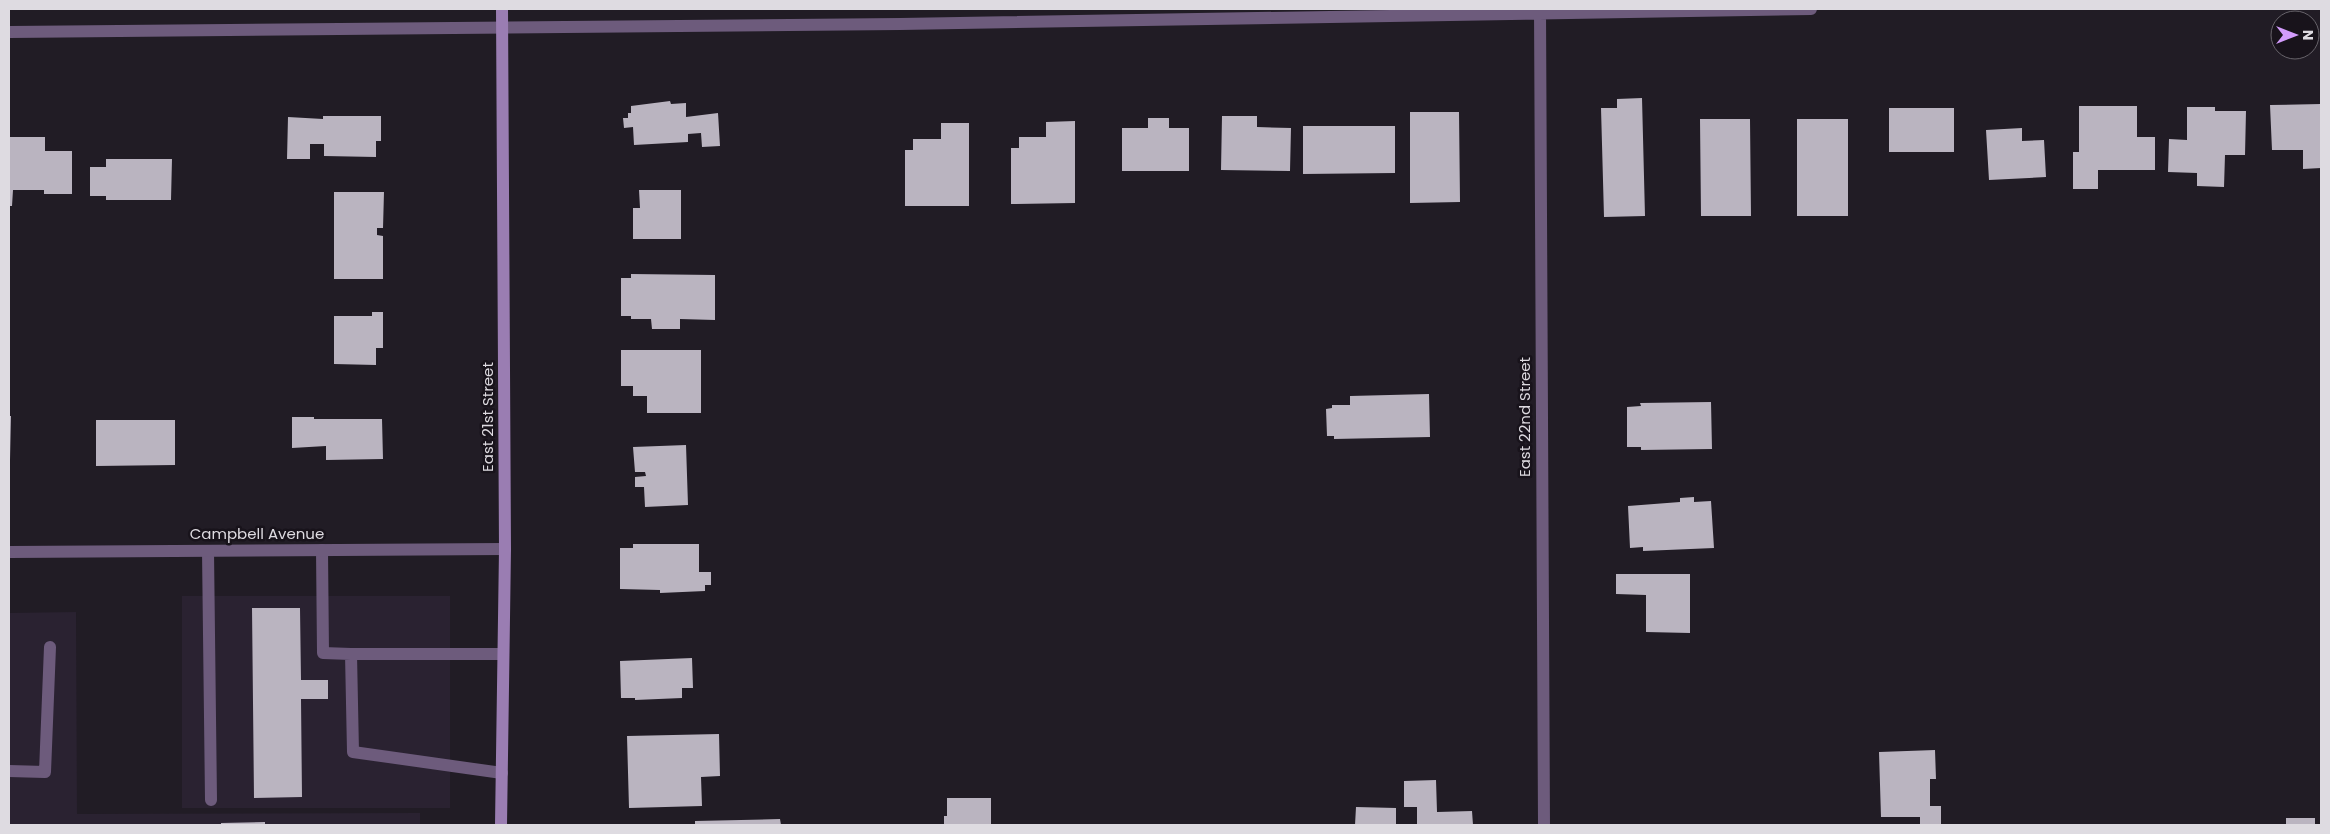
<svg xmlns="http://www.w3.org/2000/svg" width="2330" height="834" viewBox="0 0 2330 834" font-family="Poppins,sans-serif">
	<rect width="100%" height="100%" fill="#211c25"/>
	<!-- built -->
	<path fill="#2a2231" d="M182 596H450V808H182Z
		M76 612 77 814 420 813V825H9V613Z"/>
	<!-- building -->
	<path fill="#bab4c0" d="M1642 98 1645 216 1604 217 1601 108H1617V99Z
		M670 101 671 104 686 103V117L718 113 720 146 702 147 701 133 688 134V142L634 145 633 127 624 128 623 118H628V113H631V106Z
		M2321 104V168L2303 169V150H2272L2270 105Z
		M2079 106H2137V137H2155V170H2098V189H2073V152H2079Z
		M2187 107H2215V111H2246L2245 155H2225L2224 187 2197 186V173L2168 172 2169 139 2187 140Z
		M1889 108H1954V152H1889Z
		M1410 112H1459L1460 202 1410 203Z
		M323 116H381V141H376V157L324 156V144H310V159H287L288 117 323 119Z
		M1222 116H1257V127L1291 128 1290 171 1221 170Z
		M1148 118H1169V128H1189V171H1122V128H1148Z
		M1700 119H1750L1751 216H1701Z
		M1797 119H1848V216H1797Z
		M1075 121V203L1011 204V148H1019V137H1046V122Z
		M941 123H969V206H905V150H913V139H941Z
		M1303 126H1395V173L1303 174Z
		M2022 128V141L2044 140 2046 177 1989 180 1986 130Z
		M10 137H45V151H72V194H44V190H13L12 206H9Z
		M106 159H172L171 200H106V196H90V167H106Z
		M639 190H681V239H633V208H640Z
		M334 192H384L383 228H377V235L383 236V279H334Z
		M631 274 715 275V320L680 319V329H652L651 319H631V316H621V278H631Z
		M372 312H383V348H376V365L334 364V316H372Z
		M621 350H701V413H647V396H633V386H621Z
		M1429 394 1430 437 1334 439V436H1327L1326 409 1332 408V405H1350V396Z
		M1711 402 1712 449 1641 450V447H1627V407L1641 406 1640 403Z
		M9 416H11L10 460 9 459Z
		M292 417H314V419H382L383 459 326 460V446L292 448Z
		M96 420H175V465L96 466Z
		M686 445 688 505 645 507 644 487H635V477L646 476 645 472H635L633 447Z
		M1694 497V502L1711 501 1714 548 1643 551V547L1630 548 1628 506 1680 502V498Z
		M633 544H699V572H711V585H705V591L660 593V590L620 589V548H633Z
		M1616 574H1690V633L1646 632V595L1616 594Z
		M252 608H300L301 680H328V699H301L302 797 254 798Z
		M692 658 693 688H682V698L635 700V698H621L620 661Z
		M719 734 720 776 701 777 702 806 629 808 627 736Z
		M1935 750 1936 779H1930V806H1941V825H1920V817H1881L1879 752Z
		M1436 780 1437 812 1472 811 1473 825H1417V807H1404V781Z
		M947 798H991V825H944V816H947Z
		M1356 807 1396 808V825H1355Z
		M2286 818H2315V825H2286Z
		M780 819 781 825H695V821Z
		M265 822V825H221V823Z"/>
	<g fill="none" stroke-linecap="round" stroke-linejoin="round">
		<!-- lane -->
		<path stroke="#6d5b7c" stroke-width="12" d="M322 550 323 653 351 654 353 752 502 773
			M208 551 211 800
			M351 654H503
			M9 771 45 772 50 647"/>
		<!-- street -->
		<path stroke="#6d5b7c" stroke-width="12" d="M1540 9 1544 825
			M9 32 900 24 1811 9
			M9 552 505 549"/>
		<!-- secondary -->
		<path stroke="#9a7db2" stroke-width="12" d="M501 825 505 549 502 9"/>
	</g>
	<g text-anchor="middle" stroke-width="5" stroke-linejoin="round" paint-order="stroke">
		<!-- street labels -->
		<g font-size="15" fill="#dedbe1" stroke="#18131b">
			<text transform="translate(488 417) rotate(-90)" y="5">East 21st Street</text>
			<text transform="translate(1525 417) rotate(-90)" y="5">East 22nd Street</text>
			<text x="257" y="539">Campbell Avenue</text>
		</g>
	</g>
	<!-- border -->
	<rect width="2330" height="834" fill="none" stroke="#dedbe1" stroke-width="20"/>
	<!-- north arrow -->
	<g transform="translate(2295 35) rotate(90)"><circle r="24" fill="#18131b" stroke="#67636a"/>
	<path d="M0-4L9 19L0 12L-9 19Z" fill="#d39cfc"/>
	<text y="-8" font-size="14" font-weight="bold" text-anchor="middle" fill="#dedbe1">N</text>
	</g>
</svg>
